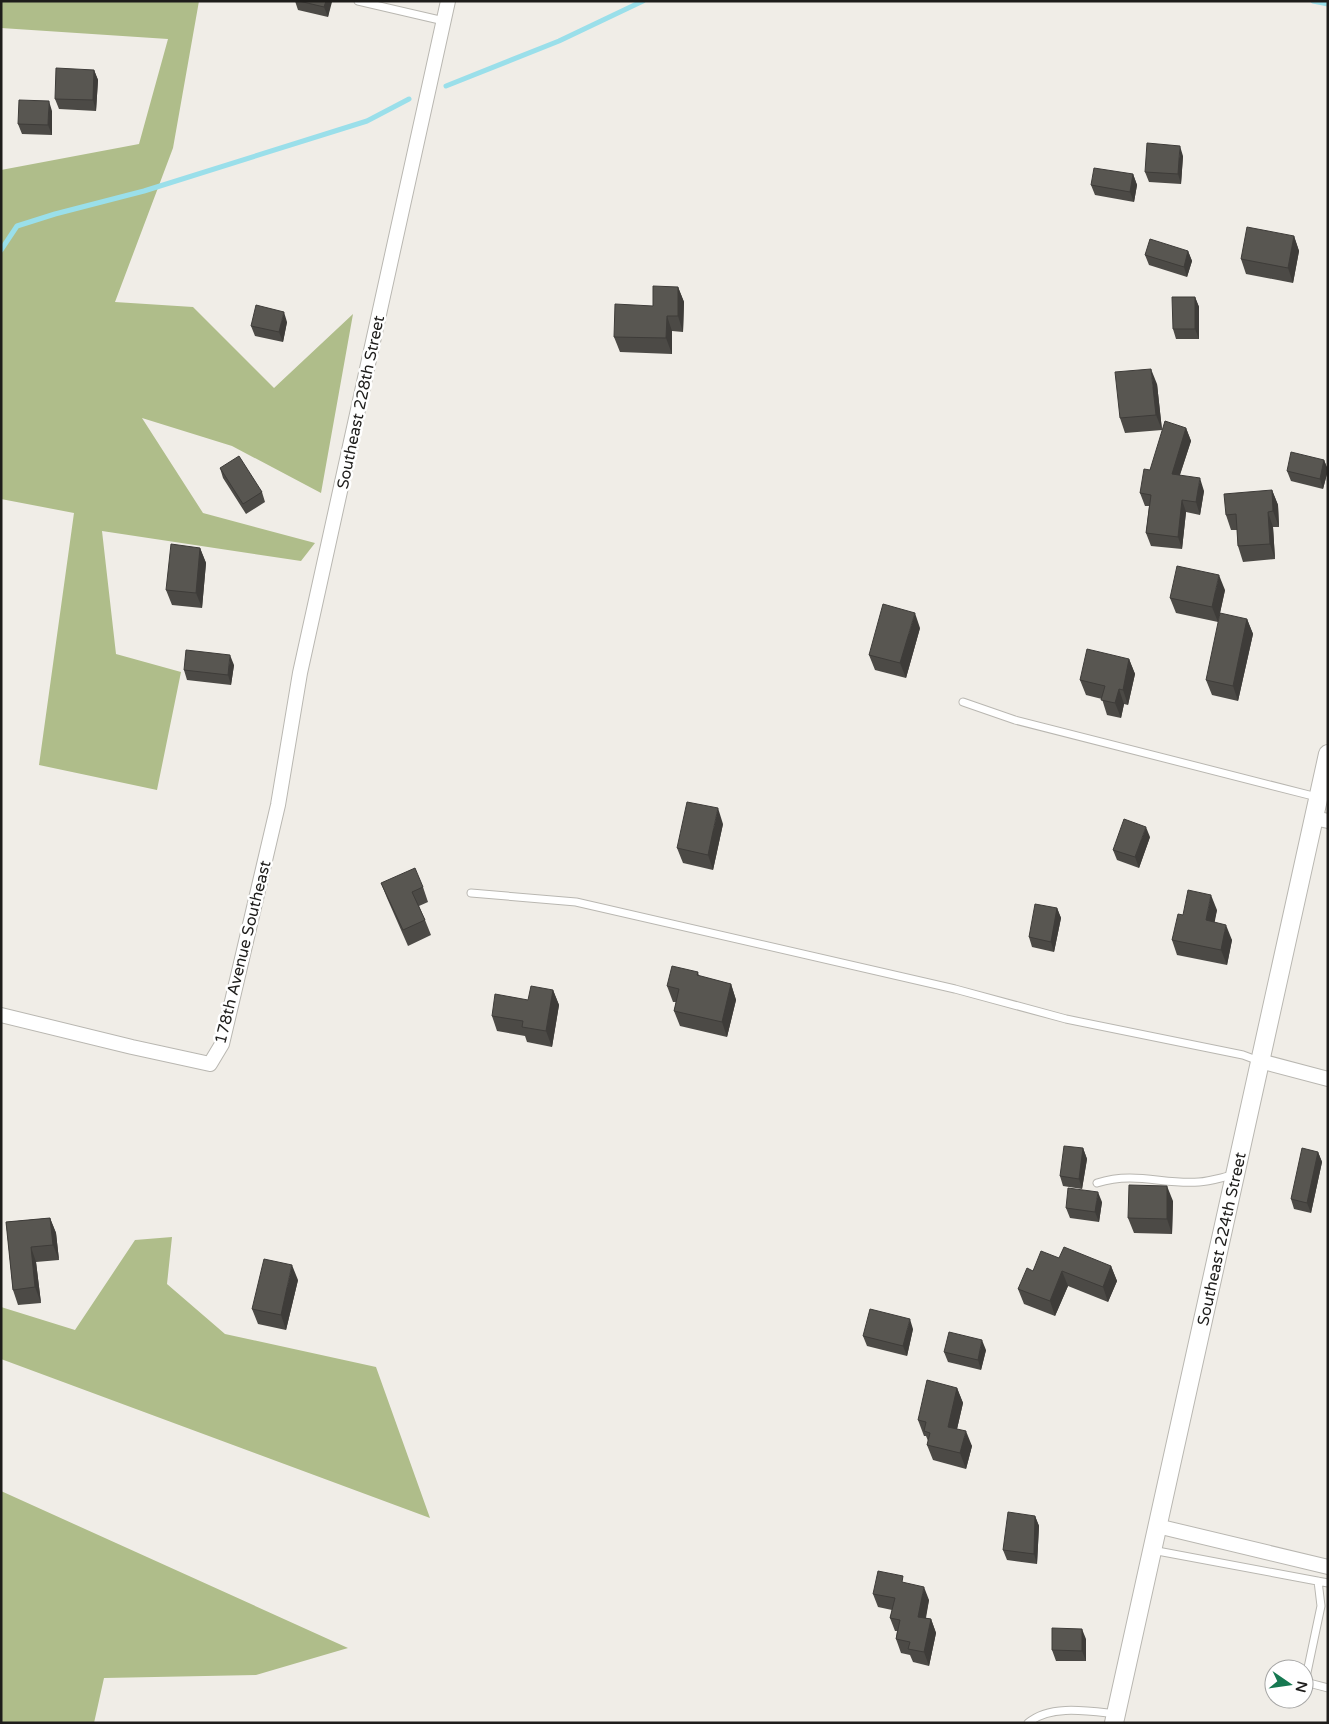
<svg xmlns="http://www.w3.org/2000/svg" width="1329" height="1724" viewBox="0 0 1329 1724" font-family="'Varela Round',sans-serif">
	<rect width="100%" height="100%" fill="#f0ede7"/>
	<!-- forest -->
	<path fill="#afbd8a" d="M1 1H199L173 148 115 302 193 307 274 388 353 314 321 493 232 446 142 418 203 513 315 543 301 561 102 531 116 654 181 672 157 790 39 765 74 513 1 499V170L139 144 168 39 1 28Z
		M172 1237 167 1284 225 1334 376 1367 430 1518 1 1359V1307L75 1330 135 1240Z
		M1 1491 348 1648 256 1675 104 1678 94 1723H1Z"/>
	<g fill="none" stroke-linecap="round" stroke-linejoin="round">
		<!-- stream -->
		<path stroke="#9adfea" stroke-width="5" d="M1313 1 1328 4
			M446 86 559 41 643 1
			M1 250 17 226 55 214 144 191 367 121 409 99"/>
		<defs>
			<path id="service" d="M358 1 444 21
				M963 702 1015 720 1317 797
				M471 893 576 902 955 989 1066 1019 1243 1055 1259 1061
				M1097 1183C1136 1171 1163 1185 1199 1182 1211 1181 1223 1177 1234 1175
				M1152 1550 1328 1583
				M1318 1581 1321 1606 1305 1682 1328 1688
				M1028 1723C1050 1704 1089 1711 1116 1714"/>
			<path id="minor" d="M1314 818 1328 821
				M1 1015 132 1047 210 1064 222 1044 278 805 300 673 448 1
				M1260 1061 1328 1079
				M1157 1526 1328 1567"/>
			<g id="tertiary">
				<path id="s1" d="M1114 1723 1328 754"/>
			</g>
		</defs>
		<!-- service casing -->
		<use href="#service" stroke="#b9b7b1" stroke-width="9"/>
		<!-- minor casing -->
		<use href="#minor" stroke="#b9b7b1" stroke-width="16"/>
		<!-- tertiary casing -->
		<use href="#tertiary" stroke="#b9b7b1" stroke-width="20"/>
		<!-- service -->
		<use href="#service" stroke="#fff" stroke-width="7"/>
		<!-- minor -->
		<use href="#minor" stroke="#fff" stroke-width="14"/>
		<!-- tertiary -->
		<use href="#tertiary" stroke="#fff" stroke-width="18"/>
	</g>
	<!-- wall -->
	<path fill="#4c4a46" d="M295 1H331L328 17 298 10Z
		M94 70 98 80 96 111 59 109 55 99Z
		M52 111V135L22 134 18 124Z
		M1183 156 1181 184 1149 182 1145 172Z
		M1133 174 1137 185 1134 202 1095 195 1091 185Z
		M1294 236 1299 251 1293 283 1246 274 1241 259Z
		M1188 251 1192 261 1187 277 1149 265 1145 255Z
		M678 287 684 302 683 332 672 331V354L620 352 614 337 653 306Z
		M1195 297 1199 307V339H1176L1173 329Z
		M287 322 283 342 255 336 251 326Z
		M1157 384 1162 430 1125 433 1120 418Z
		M1186 428 1191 441 1180 475 1204 491 1200 515 1186 512 1182 549 1151 546 1146 533 1149 506H1145L1140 493 1150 470Z
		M1324 460 1328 470 1323 489 1291 481 1287 471Z
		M220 468 262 492 265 502 246 514 223 478Z
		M1272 490 1278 505 1279 527H1273L1275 559 1243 562 1238 546 1237 530H1231L1226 515Z
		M200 548 206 563 202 608 172 605 166 590Z
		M1225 590 1218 622 1176 613 1170 598Z
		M1247 619 1253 634 1238 701 1212 695 1206 680Z
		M920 628 906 678 875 670 869 655Z
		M1129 659 1135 674 1128 705 1124 704 1121 718 1107 715 1102 699 1086 695 1080 680Z
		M234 665 231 685 187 680 184 670Z
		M723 824 713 870 683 863 677 848Z
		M1150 837 1139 868 1117 860 1113 850Z
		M381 883 423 887 428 902 419 906 425 920 431 935 408 946 387 898Z
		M1057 908 1061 918 1054 952 1032 947 1029 937Z
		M1217 910 1214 922 1232 940 1227 965 1177 955 1172 940 1183 915Z
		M698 972 699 976 731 984 736 1000 727 1037 680 1026 674 1011 676 1002H673L667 986Z
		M553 990 559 1005 552 1047 527 1042 525 1036 497 1031 492 1016Z
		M1083 1148 1087 1159 1082 1189 1063 1186 1060 1176Z
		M1318 1152 1322 1162 1311 1213 1294 1209 1291 1199Z
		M1173 1201 1172 1234 1134 1233 1128 1218Z
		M1102 1202 1099 1222 1070 1218 1066 1208Z
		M50 1218 56 1233 59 1260 36 1262 41 1303 18 1305 13 1290 6 1222Z
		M1059 1258 1111 1266 1117 1281 1108 1302 1068 1286 1055 1316 1024 1304 1018 1289 1033 1271Z
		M298 1280 286 1330 258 1324 252 1309Z
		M913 1329 907 1356 867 1346 863 1336Z
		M986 1350 981 1370 948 1362 944 1352Z
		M957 1388 963 1403 957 1429 972 1446 966 1469 933 1460 927 1445 928 1441 926 1436H924L918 1420Z
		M1035 1516 1039 1526 1037 1564 1007 1560 1003 1550Z
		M905 1583 929 1600 926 1618 931 1619 936 1633 929 1666 913 1662 910 1655 901 1653 896 1639 897 1631H895L890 1618 892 1610 878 1607 873 1594Z
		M1086 1639V1661H1056L1052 1650Z"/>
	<!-- shaded-wall -->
	<path fill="#3e3c39" d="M326 1H331L332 2 328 17 324 7Z
		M94 70 98 80 96 111 93 100Z
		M49 101 52 111V135L48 125Z
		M1180 146 1183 156 1181 184 1178 174Z
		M1133 174 1137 185 1134 202 1130 192Z
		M1294 236 1299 251 1293 283 1288 268Z
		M1188 251 1192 261 1187 277 1184 267Z
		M678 287 684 302 683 332 678 316Z
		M1195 297 1199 307V339L1195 329Z
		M284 312 287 322 283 342 279 332Z
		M667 316 672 331V354L666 338Z
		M1151 369 1157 384 1162 430 1156 415Z
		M1186 428 1191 441 1176 486 1172 474Z
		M1324 460 1328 470 1323 489 1320 479Z
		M1200 478 1204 491 1200 515 1196 502Z
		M1272 490 1278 505 1279 527 1273 511Z
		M1182 500 1186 512 1182 549 1178 537Z
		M1268 512 1273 527 1275 559 1270 544Z
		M200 548 206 563 202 608 196 593Z
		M1219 575 1225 590 1218 622 1212 607Z
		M915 613 920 628 906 678 900 663Z
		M1247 619 1253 634 1238 701 1233 686Z
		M230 655 234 665 231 685 228 675Z
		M1129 659 1135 674 1128 705 1123 690Z
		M1119 689 1124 704 1121 718 1115 703Z
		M718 808 723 824 713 870 708 855Z
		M1146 827 1150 837 1139 868 1135 857Z
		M1211 895 1217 910 1212 936 1206 920Z
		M1057 908 1061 918 1054 952 1051 942Z
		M1226 925 1232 940 1227 965 1221 950Z
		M731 984 736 1000 727 1037 722 1022Z
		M553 990 559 1005 552 1047 546 1031Z
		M1083 1148 1087 1159 1082 1189 1079 1179Z
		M1318 1152 1322 1162 1311 1213 1307 1203Z
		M1167 1186 1173 1201 1172 1234 1167 1219Z
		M1098 1192 1102 1202 1099 1222 1095 1212Z
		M50 1218 56 1233 59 1260 53 1245Z
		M31 1247 36 1262 41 1303 35 1287Z
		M292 1265 298 1280 286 1330 281 1315Z
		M1111 1266 1117 1281 1108 1302 1103 1287Z
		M1062 1271 1068 1286 1055 1316 1050 1301Z
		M910 1319 913 1329 907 1356 903 1346Z
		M982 1340 986 1350 981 1370 978 1360Z
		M957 1388 963 1403 954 1442 948 1427Z
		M966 1431 972 1446 966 1469 960 1453Z
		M1035 1516 1039 1526 1037 1564 1034 1554Z
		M924 1587 929 1600 923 1630 918 1617Z
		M931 1619 936 1633 929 1666 924 1652Z
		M1082 1629 1086 1639V1661L1082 1651Z"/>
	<!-- building -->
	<path fill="#585651" stroke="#3e3c39" d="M299 1H326L324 7Z
		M56 68 94 70 93 100 55 99Z
		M19 100 49 101 48 125 18 124Z
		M1147 143 1180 146 1178 174 1145 172Z
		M1094 168 1133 174 1130 192 1091 185Z
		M1247 227 1294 236 1288 268 1241 259Z
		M1150 239 1188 251 1184 267 1145 255Z
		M653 286 678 287V316H667L666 338 614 337 615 304 653 306Z
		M1172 297H1195V329H1173Z
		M256 305 284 312 279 332 251 326Z
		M1151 369 1156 415 1120 418 1115 372Z
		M1165 421 1186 428 1172 474 1200 478 1196 502 1182 500 1178 537 1146 533 1151 495 1140 493 1144 469 1150 470Z
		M1291 452 1324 460 1320 479 1287 471Z
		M239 456 262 492 243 504 220 468Z
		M1272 490 1273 511 1268 512 1270 544 1238 546 1236 514 1226 515 1224 494Z
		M171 544 200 548 196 593 166 590Z
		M1177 566 1219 575 1212 607 1170 598Z
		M883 604 915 613 900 663 869 655Z
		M1220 613 1247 619 1233 686 1206 680Z
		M1087 649 1129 659 1123 690 1119 689 1115 703 1101 700 1105 686 1080 680Z
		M186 650 230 655 228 675 184 670Z
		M687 802 718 808 708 855 677 848Z
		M1124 819 1146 827 1135 857 1113 850Z
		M415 868 423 887 412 892 425 920 403 930 381 883Z
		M1188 890 1211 895 1206 920 1226 925 1221 950 1172 940 1178 914 1183 915Z
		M1035 904 1057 908 1051 942 1029 937Z
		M672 966 698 972 697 975 731 984 722 1022 674 1011 679 989 667 986Z
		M531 986 553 990 546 1031 522 1027 523 1021 492 1016 495 994 528 1000Z
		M1064 1146 1083 1148 1079 1179 1060 1176Z
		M1302 1148 1318 1152 1307 1203 1291 1199Z
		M1129 1185 1167 1186V1219L1128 1218Z
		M1068 1188 1098 1192 1095 1212 1066 1208Z
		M50 1218 53 1245 31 1247 35 1287 13 1290 6 1222Z
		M1064 1247 1111 1266 1103 1287 1062 1271 1050 1301 1018 1289 1027 1268 1033 1271 1041 1251 1059 1258Z
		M264 1259 292 1265 281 1315 252 1309Z
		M870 1309 910 1319 903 1346 863 1336Z
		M949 1332 982 1340 978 1360 944 1352Z
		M927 1380 957 1388 948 1427 966 1431 960 1453 927 1445 930 1433 924 1431 926 1422 918 1420Z
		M1008 1512 1035 1516 1034 1554 1003 1550Z
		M878 1571 903 1576 902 1582 924 1587 918 1617 931 1619 924 1652 908 1649 910 1642 896 1639 900 1620 890 1618 895 1598 873 1594Z
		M1052 1628 1082 1629V1651L1052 1650Z"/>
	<g text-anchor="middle" stroke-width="5" stroke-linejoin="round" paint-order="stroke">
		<!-- street labels -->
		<g font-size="16" fill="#1e1d1b" stroke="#fff">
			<text transform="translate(360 402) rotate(-78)" y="6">Southeast 228th Street</text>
			<text transform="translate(242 952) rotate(-76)" y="6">178th Avenue Southeast</text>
			<text dy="6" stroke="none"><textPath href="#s1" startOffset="496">Southeast 224th Street</textPath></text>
		</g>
	</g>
	<!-- border -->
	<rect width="1329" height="1724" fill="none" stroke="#1e1d1b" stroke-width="5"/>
	<!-- north arrow -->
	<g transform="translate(1289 1684) rotate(103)"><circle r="24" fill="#ffffff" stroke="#a5a5a4"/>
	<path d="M0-4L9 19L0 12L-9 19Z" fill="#167951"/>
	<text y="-8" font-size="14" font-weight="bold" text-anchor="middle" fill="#1e1d1b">N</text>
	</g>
</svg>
